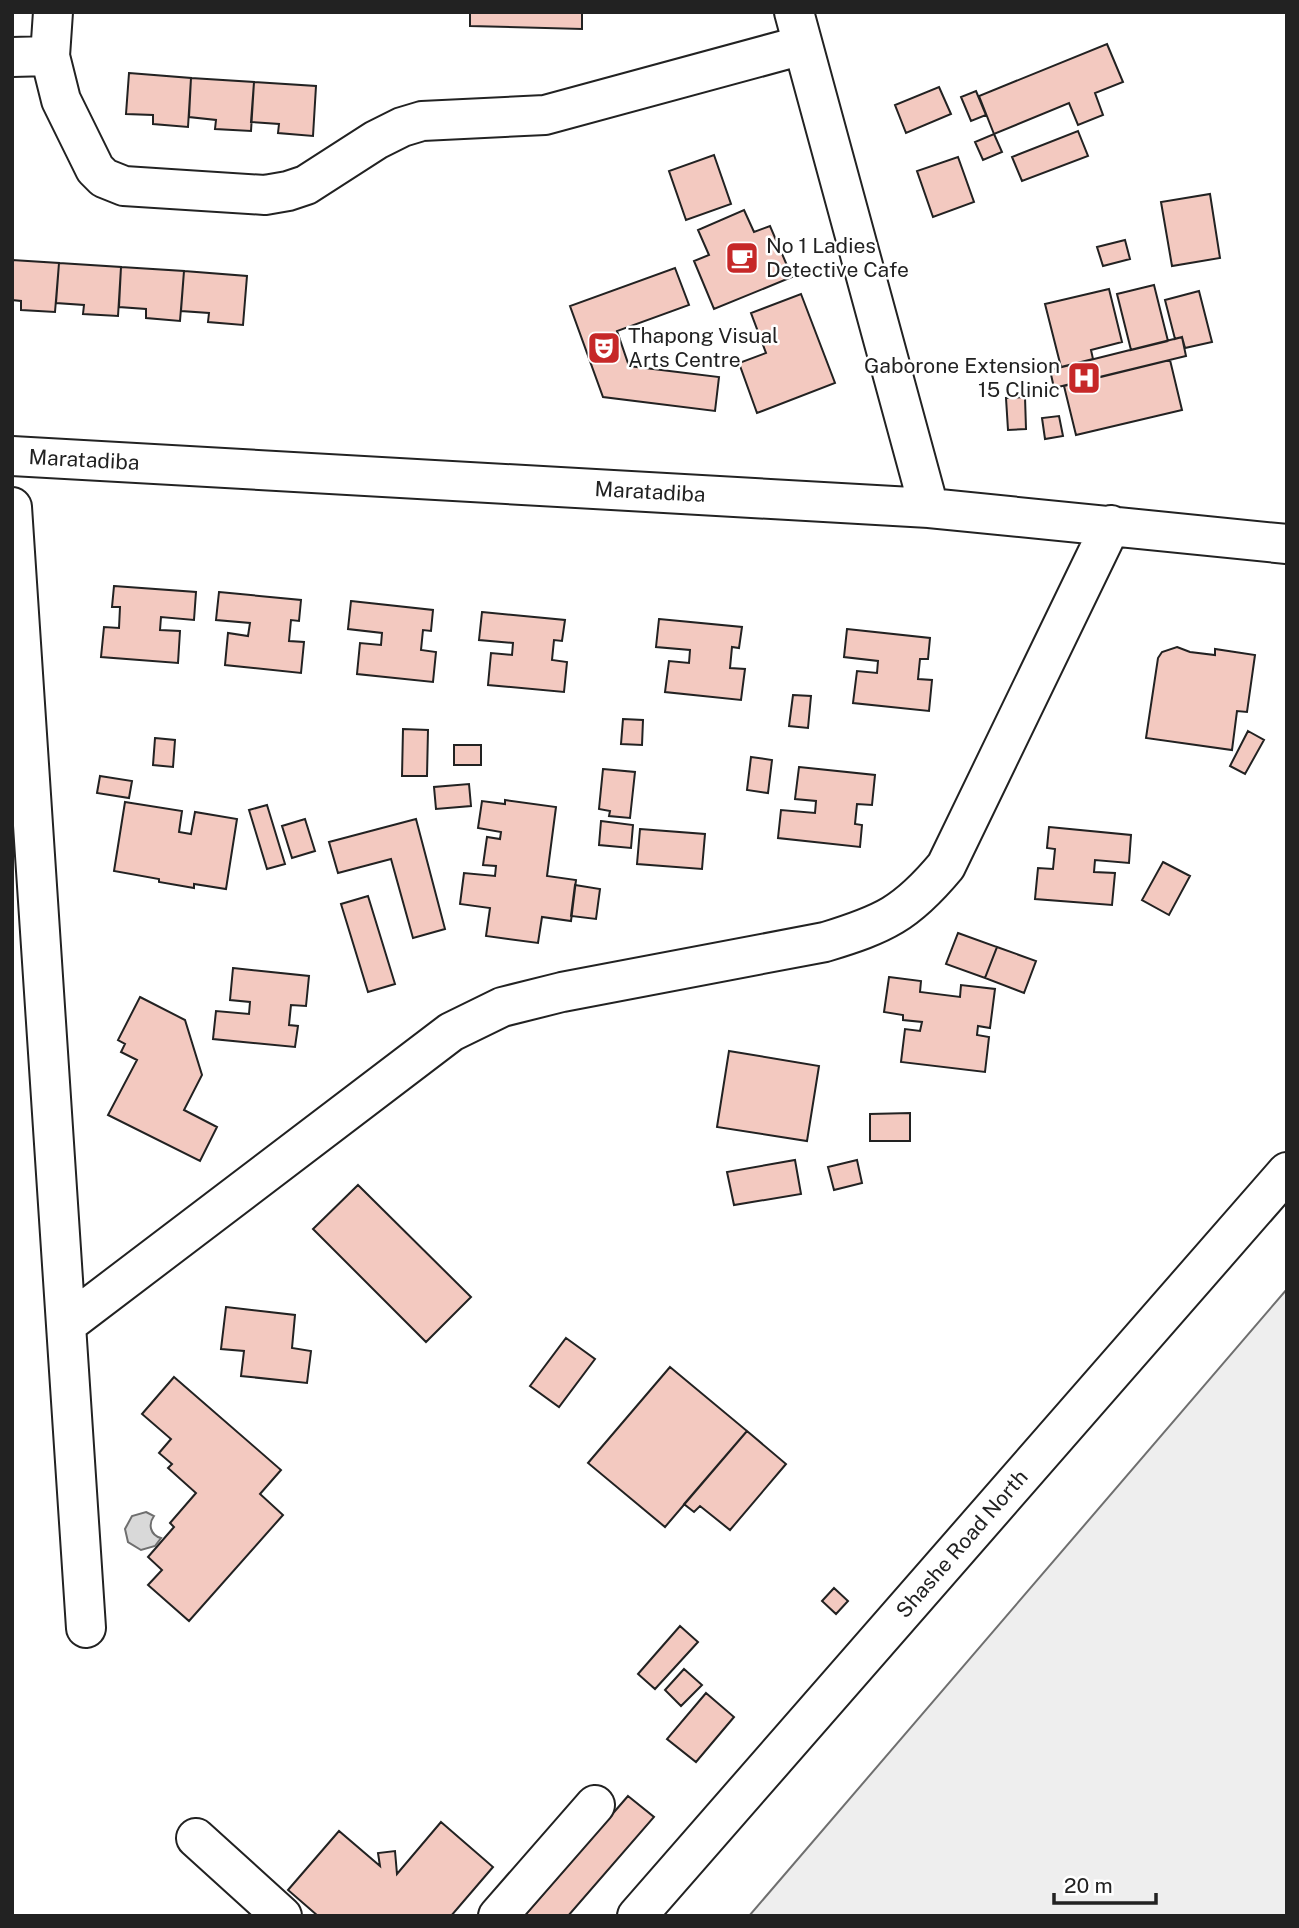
<svg xmlns="http://www.w3.org/2000/svg" width="1299" height="1928" viewBox="0 0 1299 1928" font-family="'Public Sans',sans-serif">
	<rect width="100%" height="100%" fill="#fff"/>
	<!-- green -->
	<path fill="#eee" stroke="#6f6f6f" stroke-width="2" d="M1287 1289V1916H749Z"/>
	<!-- water -->
	<path fill="#d9d9d9" stroke="#6f6f6f" stroke-width="2" d="M146 1512 154 1516C148 1524 150 1535 161 1538L155 1546 141 1550 128 1542 125 1529 132 1516Z"/>
	<!-- building -->
	<path fill="#f3c9c0" stroke="#222" stroke-width="2" d="M470 12H582V29L470 26Z
		M1107 44 1123 82 1095 93 1103 115 1078 125 1069 103 994 134 979 96Z
		M129 73 191 78 188 127 153 124V115L126 114Z
		M191 78 254 82 251 131 215 129 216 120 189 117Z
		M254 82 316 86 313 136 278 133 279 124 251 122Z
		M939 87 951 114 906 133 895 105Z
		M976 91 986 115 971 121 961 97Z
		M1078 131 1088 156 1022 181 1012 157Z
		M994 134 1002 152 983 160 975 142Z
		M714 155 731 204 686 220 669 171Z
		M958 157 974 202 933 217 917 171Z
		M1210 194 1220 258 1172 266 1161 202Z
		M744 210 754 232 770 226 792 277 714 309 694 261 709 255 698 230Z
		M1125 240 1130 259 1103 266 1097 247Z
		M12 260 59 263 55 312 21 310V301L12 300Z
		M59 263 121 267 118 316 83 314 84 305 56 303Z
		M121 267 184 271 180 321 146 318V309L119 307Z
		M675 268 689 305 617 331 629 366 719 377 715 411 603 397 570 306Z
		M184 271 247 276 243 325 208 322 209 313 181 311Z
		M1154 285 1168 341 1131 350 1117 294Z
		M1109 289 1122 342 1091 350 1093 359 1061 367 1045 304Z
		M1199 291 1212 342 1185 348 1182 337 1175 339 1165 300Z
		M801 294 835 383 757 413 739 363 766 353 751 313Z
		M1182 337 1186 356 1054 388 1050 370Z
		M1170 360 1182 410 1076 435 1064 386Z
		M1025 397 1026 429 1008 430 1006 398Z
		M1059 416 1063 436 1045 439 1042 418Z
		M114 586 196 592 194 620 161 617 160 630 180 631 178 663 101 657 104 627 119 628 120 607H112Z
		M219 592 301 600 299 621 291 620 289 641 304 642 301 673 225 665 228 633 248 636 250 623 216 620Z
		M351 601 433 610 431 631 423 630 421 650 436 652 433 682 357 674 360 643 381 645 382 633 348 629Z
		M482 612 565 620 562 641 554 640 552 660 567 662 564 692 488 685 491 653 512 655 513 643 479 640Z
		M659 619 742 627 739 648 732 647 730 668 745 669 741 700 665 692 669 661 689 663 690 650 656 647Z
		M847 629 930 638 928 659H920L918 679 932 680 929 711 853 703 857 671 877 673 878 661 844 657Z
		M1177 647 1190 652 1215 655V649L1255 655 1247 712 1237 711 1232 750 1146 738 1158 658 1162 652Z
		M793 695 811 696 808 728 789 726Z
		M623 719 643 720 642 745 621 744Z
		M403 729 428 730 427 776H402Z
		M1248 731 1264 740 1245 774 1230 766Z
		M155 738 175 740 173 767 153 765Z
		M454 745H481V765H454Z
		M751 757 772 760 768 793 747 790Z
		M799 767 875 775 872 805 857 804 855 824 862 825 860 847 778 838 781 810 815 813 816 801 795 799Z
		M603 769 635 772 630 818 609 816 610 811 599 809Z
		M100 776 132 781 129 798 97 793Z
		M469 784 471 806 436 809 434 787Z
		M505 800 556 807 547 876 576 880 571 921 542 917 538 943 486 936 490 908 460 904 464 873 495 876 496 866 483 865 487 837 500 839 501 832 478 828 482 801 505 804Z
		M125 802 182 811 179 832 191 834 195 812 237 819 226 889 194 884V888L159 882V879L114 871Z
		M267 805 285 864 267 869 249 810Z
		M305 819 315 851 292 858 282 826Z
		M416 819 445 929 413 938 391 859 338 873 329 842Z
		M601 821 633 825 631 848 599 845Z
		M1049 827 1131 835 1129 863 1095 860 1094 872 1115 873 1112 905 1035 899 1038 868 1053 869 1055 849 1047 848Z
		M640 829 705 834 702 869 637 864Z
		M1163 862 1190 876 1169 915 1142 900Z
		M575 885 600 889 596 919 571 916Z
		M368 896 395 984 368 992 341 904Z
		M958 933 997 947 985 978 946 964Z
		M997 947 1036 961 1024 993 985 978Z
		M233 968 309 976 306 1006 291 1005 289 1025 298 1026 295 1047 213 1039 216 1011 249 1014 250 1002 230 1000Z
		M889 977 921 981 920 992 960 997 961 985 995 989 990 1028 978 1026 977 1035 989 1037 985 1072 901 1062 905 1029 920 1031 922 1022 903 1020V1015L884 1012Z
		M140 997 185 1020 202 1075 184 1110 217 1127 200 1161 108 1115 137 1060 121 1052 125 1044 118 1040Z
		M729 1051 819 1066 807 1141 717 1127Z
		M910 1113V1141H870V1114Z
		M795 1160 801 1194 734 1205 727 1172Z
		M857 1160 862 1183 834 1190 828 1167Z
		M358 1185 471 1297 426 1342 313 1229Z
		M226 1307 295 1315 292 1348 311 1351 307 1383 241 1376 244 1351 221 1349Z
		M566 1338 595 1359 559 1407 530 1386Z
		M670 1367 747 1431 665 1527 588 1463Z
		M174 1377 281 1470 260 1494 283 1515 189 1621 148 1585 162 1570 148 1557 174 1527 170 1523 196 1493 168 1468 172 1464 159 1453 171 1439 142 1414Z
		M747 1431 786 1464 730 1530 700 1506 694 1512 684 1504Z
		M834 1588 848 1601 836 1614 822 1601Z
		M680 1626 698 1642 655 1689 638 1674Z
		M684 1669 702 1685 681 1706 665 1690Z
		M706 1693 734 1717 696 1762 667 1739Z
		M628 1796 654 1817 568 1916H524Z
		M441 1822 493 1867 451 1916H318L288 1890 339 1831 380 1866 378 1853 395 1851 397 1874Z"/>
	<g fill="none" stroke-linecap="round" stroke-linejoin="round">
		<defs>
			<path id="minor" d="M794 12 929 508
				M50 56 61 100 95 169 104 178 124 186 265 195 288 191 306 185 376 140 402 127 422 121 545 115 803 45
				M12 57 50 56 53 12
				M12 456 929 508 1287 544
				M12 507 86 1628
				M67 1324 451 1032 502 1007 562 992 825 942C884 924 906 914 946 866L1111 525
				M196 1838 282 1916
				M498 1916 595 1805
				M637 1916 1287 1172"/>
		</defs>
		<!-- minor casing -->
		<use href="#minor" stroke="#222" stroke-width="42"/>
		<!-- minor -->
		<use href="#minor" stroke="#fff" stroke-width="38"/>
	</g>
	<!-- icons -->
	<defs>
		<symbol id="cafe-square" viewBox="-11 -11 22 22"><rect x="-9" y="-9" width="18" height="18" rx="4" fill="#c62828" stroke="#fff"/><path d="M-5.5-4.5H6V0H3Q3 3.5 0 3.5H-2.5Q-5.5 3.5-5.5 0ZM3-3.2v2h1.7v-2ZM-6 4.5H4V6H-6Z" fill="#fff"/></symbol>
		<symbol id="theatre-square" viewBox="-11 -11 22 22"><rect x="-9" y="-9" width="18" height="18" rx="4" fill="#c62828" stroke="#fff"/><path d="M-5-5.5Q0-4 5-5.5V0Q5 5 0 6Q-5 5-5 0ZM-3.3-2.5H-1v1.5H-3.3ZM1-2.5H3.3v1.5H1ZM-2.8 1Q0 5.5 2.8 1Z" fill="#fff"/></symbol>
		<symbol id="hospital-square" viewBox="-11 -11 22 22"><rect x="-9" y="-9" width="18" height="18" rx="4" fill="#c62828" stroke="#fff"/><path d="M-5-5h3v3.5h4V-5h3V5h-3V1.5h-4V5h-3Z" fill="#fff"/></symbol>
	</defs>
	<g fill-rule="evenodd">
		<use href="#cafe-square" x="723" y="239" width="38" height="38"/>
		<use href="#theatre-square" x="585" y="329" width="38" height="38"/>
		<use href="#hospital-square" x="1065" y="359" width="38" height="38"/>
	</g>
	<g text-anchor="middle" stroke-width="5" stroke-linejoin="round" paint-order="stroke">
		<!-- poi labels -->
		<g font-size="21" fill="#222" stroke="#fff" text-anchor="start">
			<text x="766" y="253">No 1 Ladies<tspan x="766" dy="24">Detective Cafe</tspan></text>
			<text x="628" y="343">Thapong Visual<tspan x="628" dy="24">Arts Centre</tspan></text>
			<text x="1060" y="373" text-anchor="end">Gaborone Extension<tspan x="1060" dy="24">15 Clinic</tspan></text>
		</g>
		<!-- street labels -->
		<g font-size="21" fill="#222" stroke="#fff">
			<text transform="translate(84 460) rotate(3)" y="7">Maratadiba</text>
			<text transform="translate(650 492) rotate(3)" y="7">Maratadiba</text>
			<text transform="translate(962 1544) rotate(-49)" y="7">Shashe Road North</text>
		</g>
	</g>
	<!-- border -->
	<rect width="1299" height="1928" fill="none" stroke="#222222" stroke-width="28"/>
	<!-- scale -->
	<path d="M1054 1893v10h102v-10" fill="none" stroke="#222222" stroke-width="3.5"/>
	<text x="1064" y="1893" font-size="21" fill="#222222" stroke="#ffffff" stroke-width="5" paint-order="stroke">20 m</text>
</svg>
